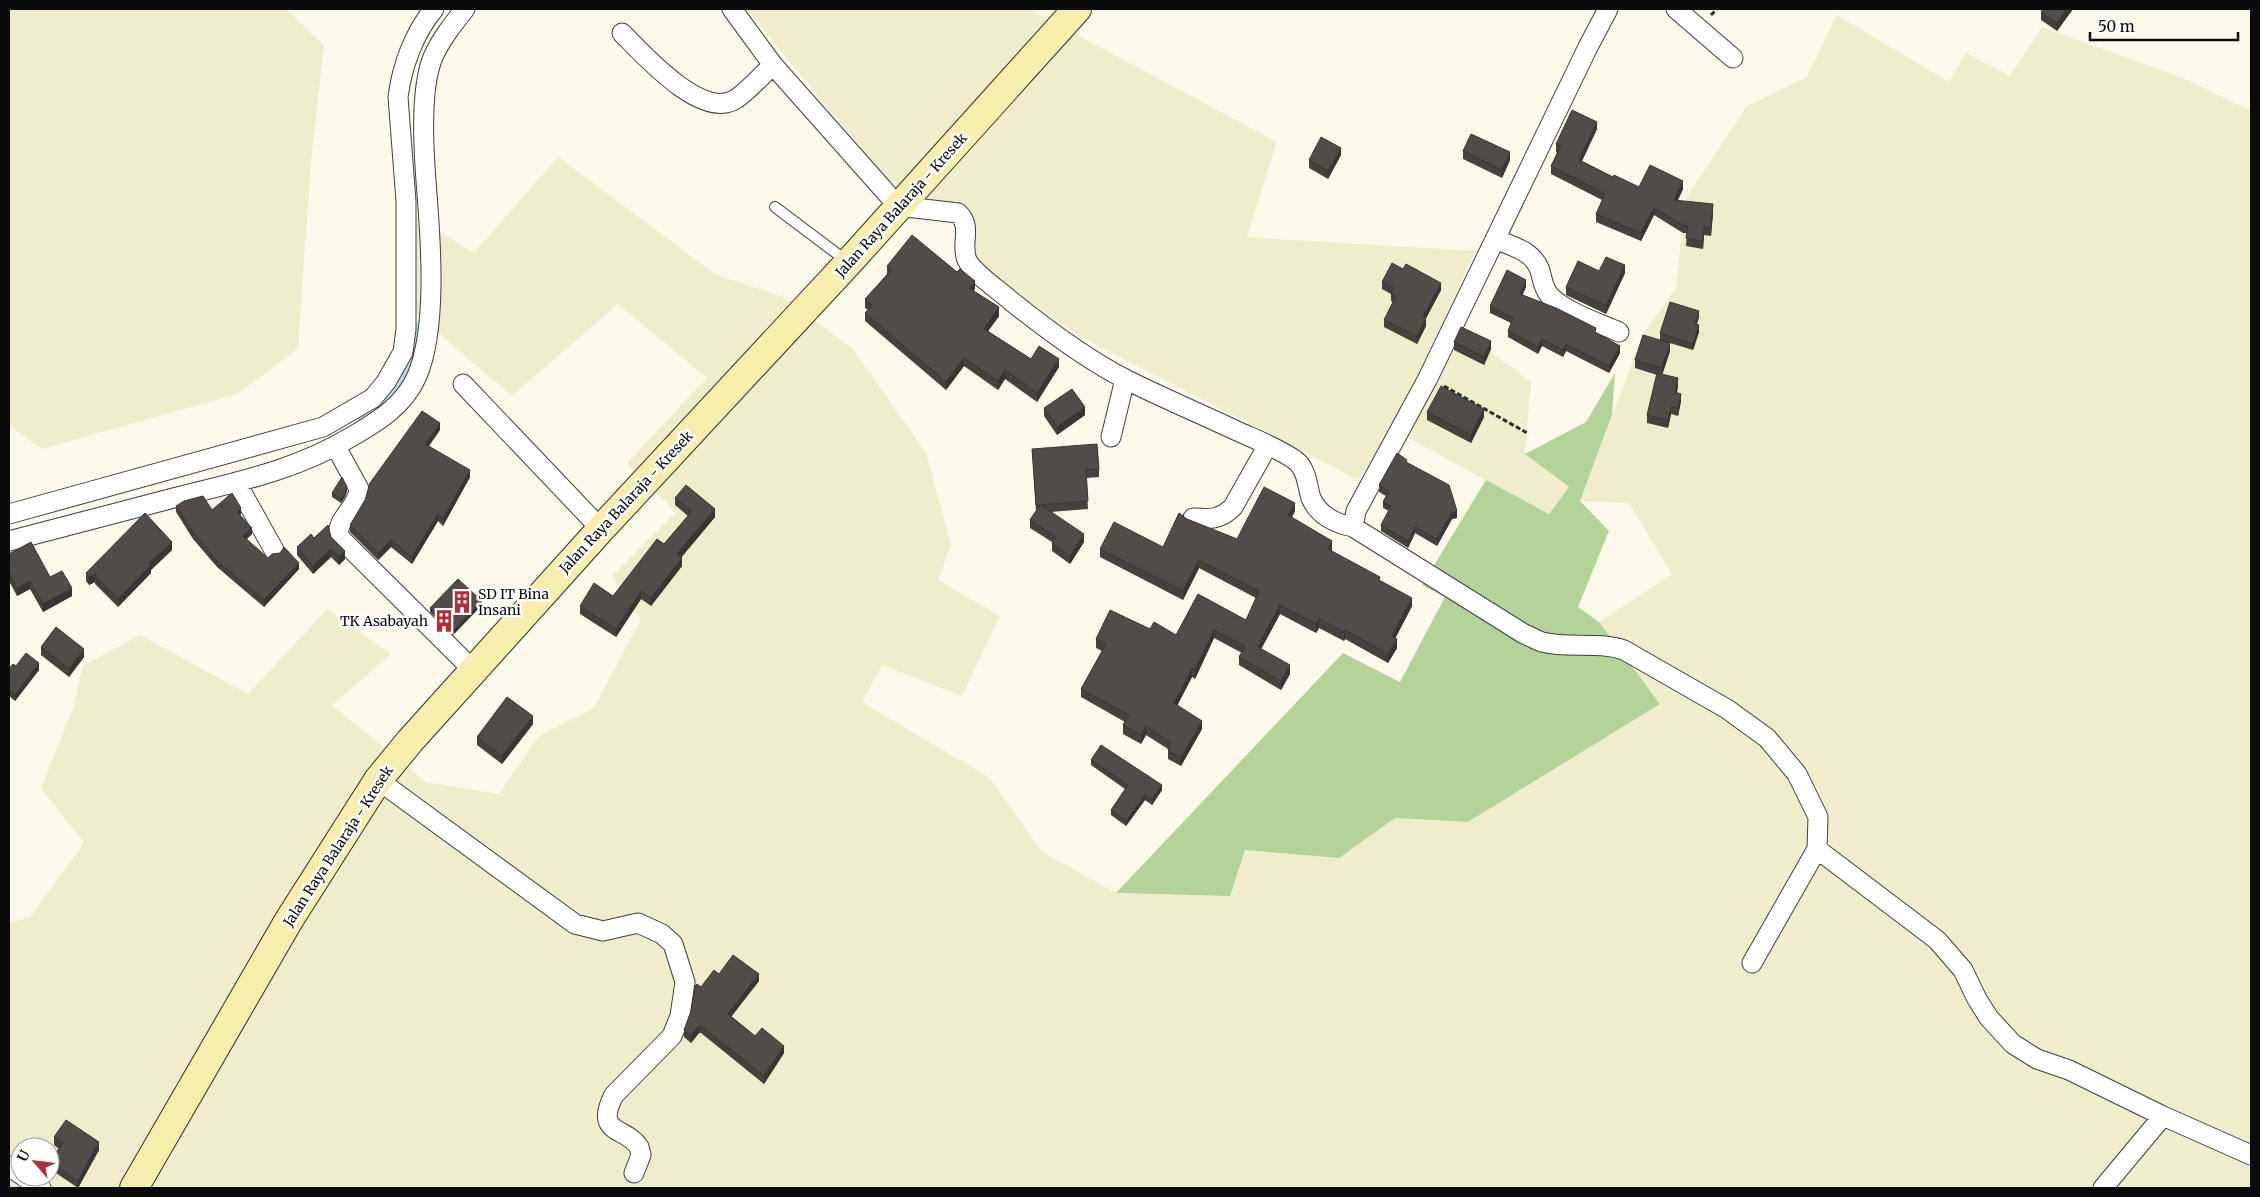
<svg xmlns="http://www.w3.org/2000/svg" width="2260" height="1197" viewBox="0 0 2260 1197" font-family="Merriweather,serif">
	<rect width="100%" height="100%" fill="#fdf9ea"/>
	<!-- farmland -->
	<path fill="#f0edcd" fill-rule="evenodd" d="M9 9H286L324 45 311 161 298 349 237 394 42 449 9 425Z
		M746 9H1037L1034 12 1277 142 1247 237 1475 251 1446 318 1531 382 1525 454 1570 488 1549 515 1396 431 1358 480 1083 338 971 263 970 218 885 177Z
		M1837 15 1949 82 1966 53 2010 76 2042 27 2183 78 2251 111V1188H9V923L30 917 84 843 41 788 73 708 83 666 140 635 248 694 327 609 391 654 332 705 426 782 499 794 539 736 594 708 641 619 612 576 676 512 627 463 707 378 618 304 512 396 415 313 410 213 474 253 558 157 715 274 783 297 853 349 926 453 951 545 938 580 1000 616 962 696 882 665 862 702 990 778 1041 851 1116 893 1230 896 1245 850 1339 858 1395 818 1468 822 1660 704 1599 622 1672 574 1629 503 1580 501 1643 334 1676 288 1685 200 1747 106 1807 77ZM20 1147H50V1177H20Z"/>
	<!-- forest -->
	<path fill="#b4d399" d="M1615 373 1612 415 1580 501 1609 531 1578 607 1599 622 1660 704 1468 822 1395 818 1339 858 1245 850 1230 896 1116 893 1343 653 1400 682 1445 597 1422 585 1486 480 1549 514 1569 487 1525 454 1586 422Z"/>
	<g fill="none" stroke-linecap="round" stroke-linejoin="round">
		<!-- canal -->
		<path stroke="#b4daf0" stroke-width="21" d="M368 421 381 412 425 336V330"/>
		<defs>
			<path id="lane" d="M775 207 848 262"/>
			<path id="street" d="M732 9 773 65 898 206 958 213C973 227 960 244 967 260 973 273 1000 291 1011 301 1046 329 1087 360 1127 380 1163 398 1201 414 1237 431 1257 440 1278 448 1295 460 1307 469 1307 485 1311 498 1318 515 1336 524 1353 527L1524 634C1530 636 1536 640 1542 642 1569 649 1597 641 1624 650L1727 709 1767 738 1797 774 1818 817 1817 849 1752 963
				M1676 9 1733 58
				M622 33C643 54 702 121 736 99 749 90 761 76 773 65
				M1495 239C1511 246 1531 250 1539 268 1543 278 1542 287 1550 296 1565 312 1599 323 1619 332
				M463 384 601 529
				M1111 437 1125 379
				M336 447 359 489C358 508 335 519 339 537L473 670
				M236 482 274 550
				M9 514 323 427 373 398 386 382 403 352 406 329V201L398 97C402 66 414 33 434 9
				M1193 518C1210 519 1220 520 1233 507L1268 445
				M1353 527 1356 511 1428 378 1588 47 1608 9
				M9 541C61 527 114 514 166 500 231 483 293 472 351 437 377 422 404 406 417 376 437 329 431 245 427 194 424 157 419 91 433 57 441 39 453 24 465 9
				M378 780 575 924 603 931 638 923 662 934 673 944 685 982 680 1016 672 1036 614 1095C593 1135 627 1127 639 1147L641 1155 634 1173
				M1817 849 1937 940 1963 970 1977 999 1989 1018 2013 1044 2037 1059 2069 1070 2163 1116 2251 1155
				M9 1166 20 1174
				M24 1177 41 1188
				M2103 1188 2163 1116"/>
			<path id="secondary" d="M134 1188 289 920 378 780 410 741 601 529 849 262 1077 9"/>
		</defs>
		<!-- lane casing -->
		<use href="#lane" stroke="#3e3e3e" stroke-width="12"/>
		<!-- street casing -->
		<use href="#street" stroke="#3e3e3e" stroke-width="21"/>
		<!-- secondary casing -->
		<use href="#secondary" stroke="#2d2d2d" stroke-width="30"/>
		<!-- path -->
		<path stroke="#2d2d2d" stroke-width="3" stroke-dasharray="5 2.5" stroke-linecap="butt" d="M1711 15 1717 9
			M1444 386 1529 434"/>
		<!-- lane -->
		<use href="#lane" stroke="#fff" stroke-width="10"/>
		<!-- street -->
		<use href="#street" stroke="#fff" stroke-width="19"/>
		<!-- secondary -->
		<use href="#secondary" stroke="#f7eeab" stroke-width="28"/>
	</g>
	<!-- wall -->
	<path fill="#47413e" d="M2073 9 2057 31 2041 20V12Z
		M1597 129 1582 161 1613 177 1639 187 1683 189 1678 200 1713 212 1711 236 1704 235 1703 249 1686 246 1687 233H1683L1654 215 1641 241 1596 222V214L1602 200 1551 174V166L1557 153 1556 152V144Z
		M1463 151 1510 160 1502 178 1463 159Z
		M1341 155 1328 179 1309 168V160Z
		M887 266 975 289 973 291 999 316 988 331 1031 359 1059 367 1037 402 1005 379 998 390 964 366 946 390 865 321V313L868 310 865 308V299L887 274Z
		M1599 271 1625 273 1606 314 1566 295V287Z
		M1382 282 1441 290 1426 318V326L1417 344 1384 327V320L1393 302 1391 301V294L1382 289Z
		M1526 287 1522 295 1596 333 1620 353 1609 373 1566 351 1563 357 1542 346 1538 354 1508 337V331L1511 323 1490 313V306Z
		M1699 317 1696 324 1699 332 1693 350 1660 340V333Z
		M1454 342 1491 349 1484 365 1454 350Z
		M1670 351 1662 374 1678 386 1677 393 1681 401 1678 416 1671 414 1668 428 1647 423V415L1657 375 1635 368V360Z
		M1044 408 1085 415 1057 435 1044 416Z
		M1427 412 1484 417 1471 443 1427 420Z
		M440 430 429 446 470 477 443 526 438 521 412 564 391 547 378 560 350 532V525Z
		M1032 449 1099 469V477L1086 478 1088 509 1051 512 1084 542 1070 564 1052 551V542L1030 528V520L1036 511Z
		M1407 462 1457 518 1452 519 1437 546 1415 533 1408 548 1381 531V525L1389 511 1383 508V502L1386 496 1379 492V485Z
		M347 491 345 497 341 503 332 497V493Z
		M675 498 715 517 681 558 682 566 651 606 641 599 616 637 580 614V606L613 596 664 544 688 516 675 505Z
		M176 506 241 514 240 515 252 534 246 539 268 558 299 569 264 607 217 567 193 539 176 512Z
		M1295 511 1292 517 1332 549V551L1380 581 1412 606 1395 638 1397 648 1388 663 1345 639 1344 641 1319 628 1316 633 1280 614 1261 649 1290 674 1281 690 1239 665V657L1242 653 1214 638 1195 679 1192 677 1177 705 1202 729 1181 766 1168 759V749L1146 735 1141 744 1123 734V725L1125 722 1081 697V689L1102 651 1096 648V639L1150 629 1176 635 1246 620 1256 598 1199 568 1183 600 1100 557V549L1163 547 1187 519 1237 539Z
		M331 537 345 559 339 565 331 557 313 574 297 555V547L314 538Z
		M172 550 151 570V573L118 607 95 584V582L89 585 86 581V573Z
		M9 554 50 577 72 596 43 612 30 589 17 596 9 581Z
		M482 605 453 635 430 612V608Z
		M41 647 84 657 69 677 41 655Z
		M16 666 39 670 15 701 9 696V669Z
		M533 724 502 764 477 745V737Z
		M1091 760 1162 790 1152 805 1145 800 1126 826 1111 815V810L1125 789 1091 765Z
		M719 974 759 981 731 1016 755 1036 784 1053 764 1084 701 1033H699L691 1043 684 1037V1030Z
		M54 1137 99 1150 78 1188 50 1169V1161L59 1149 54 1145Z"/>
	<!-- shaded-wall -->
	<path fill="#393532" d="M2067 9H2073L2057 31V23Z
		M1597 122V129L1579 167V160Z
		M1341 148V155L1328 179V171Z
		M1510 152V160L1502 178V170Z
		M1683 181V189L1674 208V200Z
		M1713 204V212L1711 236V228Z
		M1654 208V215L1641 241V233Z
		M1704 227V235L1703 249V241Z
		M1625 265V273L1606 314V306Z
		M1526 280V287L1520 301V294Z
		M975 281V289L969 296V288Z
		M1441 283V290L1423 324V317Z
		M999 307V316L984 337V329Z
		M1699 311V317L1695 331V324Z
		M1426 318V326L1417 344V336Z
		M1699 325V332L1693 350V344Z
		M1542 339V346L1538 354V347Z
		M1491 341V349L1484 365V357Z
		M1670 343V351L1662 376V368Z
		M1566 344V351L1563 357V350Z
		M1620 346V353L1609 373V366Z
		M964 358V366L946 390V382Z
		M1059 359V367L1037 402V393Z
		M1005 370V379L998 390V381Z
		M1678 378V386L1675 400V392Z
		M1681 394V401L1678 416V408Z
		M1085 407V415L1057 435V427Z
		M1671 407V414L1668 428V420Z
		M1484 409V417L1471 443V435Z
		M440 423V430L425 451V444Z
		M470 470V477L443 526V519Z
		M347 487V491L345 497 341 503V499Z
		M1295 503V511L1288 524V515Z
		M241 508V514L237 518V512Z
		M715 509V517L677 562V554Z
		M1457 511V518L1452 519 1437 546V539L1452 513Z
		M438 514V521L412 564V557Z
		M1415 527V533L1408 548V541Z
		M252 528V534L243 543V536Z
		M1084 534V542L1070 564V556Z
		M391 540V547L378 560V553Z
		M1332 541V549L1328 558V549Z
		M172 542V550L151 570V573L118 607V599L149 563Z
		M331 549V557L313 574V566Z
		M345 551V559L339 565V557Z
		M682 558V566L651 606V598Z
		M1199 560V568L1183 600V591Z
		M299 563V569L264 607V600Z
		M97 573 95 576V582L89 585V577Z
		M30 581V589L17 596V588Z
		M72 588V596L43 612V604Z
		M641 591V599L616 637V629Z
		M1412 598V606L1392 645V636Z
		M482 601V605L453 635V631Z
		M1280 605V614L1258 655V647Z
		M1319 619V628L1316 633V624Z
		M1214 630V638L1195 679V670Z
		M1345 630V639L1344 641V632Z
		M1397 639V648L1388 663V654Z
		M84 649V657L69 677V669Z
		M39 663V670L15 701V695Z
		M1290 665V674L1281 690V681Z
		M1192 669V677L1174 712V703Z
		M533 716V724L502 764V756Z
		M1202 721V729L1181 766V758Z
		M1146 726V735L1141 744V735Z
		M1162 785V790L1152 805V799Z
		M1145 795V800L1126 826V821Z
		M759 974V981L728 1021V1014Z
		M699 1026V1033L691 1043V1036Z
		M784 1046V1053L764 1084V1076Z
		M99 1142V1150L78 1188V1181Z"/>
	<!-- building -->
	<path fill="#524c48" stroke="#393532" d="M2043 9H2067L2057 23 2041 12Z
		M1572 110 1597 122 1579 160 1613 177 1614 175 1639 187 1650 165 1683 181 1674 200 1713 204 1711 228 1704 227 1703 241 1686 238 1688 226 1683 225 1654 208 1641 233 1596 214 1605 194 1551 166 1561 146 1556 144Z
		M1471 134 1510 152 1502 170 1463 151Z
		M1321 137 1341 148 1328 171 1309 160Z
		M912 235 957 272 960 269 975 281 969 288 999 307 984 329 1031 359 1039 346 1059 359 1037 393 1005 370 998 381 964 358 946 382 865 313 872 305 865 299 892 270 887 266Z
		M1606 257 1625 265 1606 306 1566 287 1578 261 1599 271Z
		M1392 263 1403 269 1406 264 1441 283 1423 317 1426 318 1417 336 1384 320 1396 296 1391 293 1393 288 1382 282Z
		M1507 270 1526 280 1520 294 1556 308 1596 328 1595 332 1620 346 1609 366 1566 344 1563 350 1542 339 1538 347 1508 331 1513 318 1490 306Z
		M1670 302 1699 311 1695 324 1699 325 1693 344 1660 333Z
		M1461 327 1491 341 1484 357 1454 342Z
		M1643 335 1670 343 1662 368 1635 360Z
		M1657 373 1678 378 1675 392 1681 394 1678 408 1671 407 1668 420 1647 415Z
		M1441 386 1484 409 1471 435 1427 412Z
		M1072 389 1085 407 1057 427 1044 408Z
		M422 411 440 423 425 444 470 470 443 519 438 514 412 557 391 540 378 553 350 525 365 500 370 483Z
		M1097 444 1099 469 1086 470 1088 501 1041 505 1084 534 1070 556 1052 544 1056 537 1030 520 1040 505H1036L1032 449Z
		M1397 453 1407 460 1406 462 1449 485 1457 511 1452 513 1437 539 1415 527 1408 541 1381 525 1391 506 1383 502 1389 491 1379 485Z
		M342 477 347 487 345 493 341 499 332 493Z
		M686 485 715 509 677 554 682 558 651 598 641 591 616 629 580 606 594 583 613 596 657 539 664 544 692 511 675 498Z
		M1264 487 1295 503 1288 515 1332 541 1328 549 1380 577 1379 580 1412 598 1392 636 1397 639 1388 654 1345 630 1344 632 1319 619 1316 624 1280 605 1258 647 1290 665 1281 681 1239 657 1245 646 1214 630 1195 670 1192 669 1174 703 1202 721 1181 758 1168 750 1171 743 1146 726 1141 735 1123 725 1129 715 1081 689 1106 644 1096 639 1110 610 1150 629 1154 622 1176 635 1198 594 1246 620 1259 591 1199 560 1183 591 1100 549 1114 522 1163 547 1179 513 1187 519 1237 539Z
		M232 493 241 508 237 512 252 528 243 536 268 558 272 554 280 553 284 547 299 563 264 600 217 561 193 532 176 506 184 501 203 496 212 510Z
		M145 513 172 542 149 563 151 565 118 599 95 576 97 573 89 577 86 573Z
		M328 525 331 537 345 551 339 557 331 549 313 566 297 547 311 534 314 538Z
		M31 542 50 577 62 571 72 588 43 604 30 581 17 588 9 573V554Z
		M458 579 482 601 453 631 430 608Z
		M56 627 84 649 69 669 41 647Z
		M26 653 39 663 15 695 9 689V669L13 664 16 666Z
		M507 697 533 716 502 756 477 737Z
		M1101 745 1162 785 1152 799 1145 795 1126 821 1111 810 1128 785 1091 760Z
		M733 955 759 974 728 1014 755 1036 762 1028 784 1046 764 1076 701 1026H699L691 1036 684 1030 691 1011 695 986 697 984 701 987 714 970 719 974Z
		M66 1120 99 1142 78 1181 50 1161 63 1143 54 1137Z"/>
	<!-- icons -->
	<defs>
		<symbol id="building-bare" viewBox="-9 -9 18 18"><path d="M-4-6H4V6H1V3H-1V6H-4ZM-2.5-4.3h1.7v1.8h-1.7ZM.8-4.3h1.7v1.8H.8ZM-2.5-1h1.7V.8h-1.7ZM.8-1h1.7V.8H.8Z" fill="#ad3039" stroke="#fff" stroke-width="2.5" paint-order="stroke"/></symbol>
	</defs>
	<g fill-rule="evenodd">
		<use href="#building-bare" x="446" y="586" width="32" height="32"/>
		<use href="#building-bare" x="428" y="605" width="32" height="32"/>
	</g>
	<g text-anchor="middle" stroke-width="5" stroke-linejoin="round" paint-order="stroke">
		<!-- street labels -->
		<g font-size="14" fill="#0b0b0b" stroke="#fff">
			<text transform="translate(901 205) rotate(-48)" y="5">Jalan Raya Balaraja - Kresek</text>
			<text transform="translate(626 502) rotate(-47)" y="5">Jalan Raya Balaraja - Kresek</text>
			<text transform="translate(338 846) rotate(-57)" y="5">Jalan Raya Balaraja - Kresek</text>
		</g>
		<!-- poi labels -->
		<g font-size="14" fill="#0b0b0b" stroke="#fff" text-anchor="start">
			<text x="478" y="599">SD IT Bina<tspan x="478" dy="16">Insani</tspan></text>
			<text x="428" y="626" text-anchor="end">TK Asabayah</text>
		</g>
	</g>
	<!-- border -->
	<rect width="2260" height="1197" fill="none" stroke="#0b0b0b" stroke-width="20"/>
	<!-- north arrow -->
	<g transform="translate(35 1162) rotate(298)"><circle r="24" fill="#ffffff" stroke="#9d9d9d"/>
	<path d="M0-4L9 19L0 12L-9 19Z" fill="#ad3039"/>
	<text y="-8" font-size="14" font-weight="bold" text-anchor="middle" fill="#0b0b0b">U</text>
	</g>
	<!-- scale -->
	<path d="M2090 32v8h148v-8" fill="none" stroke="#0b0b0b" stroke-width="2.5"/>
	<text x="2098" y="32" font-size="15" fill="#0b0b0b" stroke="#ffffff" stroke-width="4" paint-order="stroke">50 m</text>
</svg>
